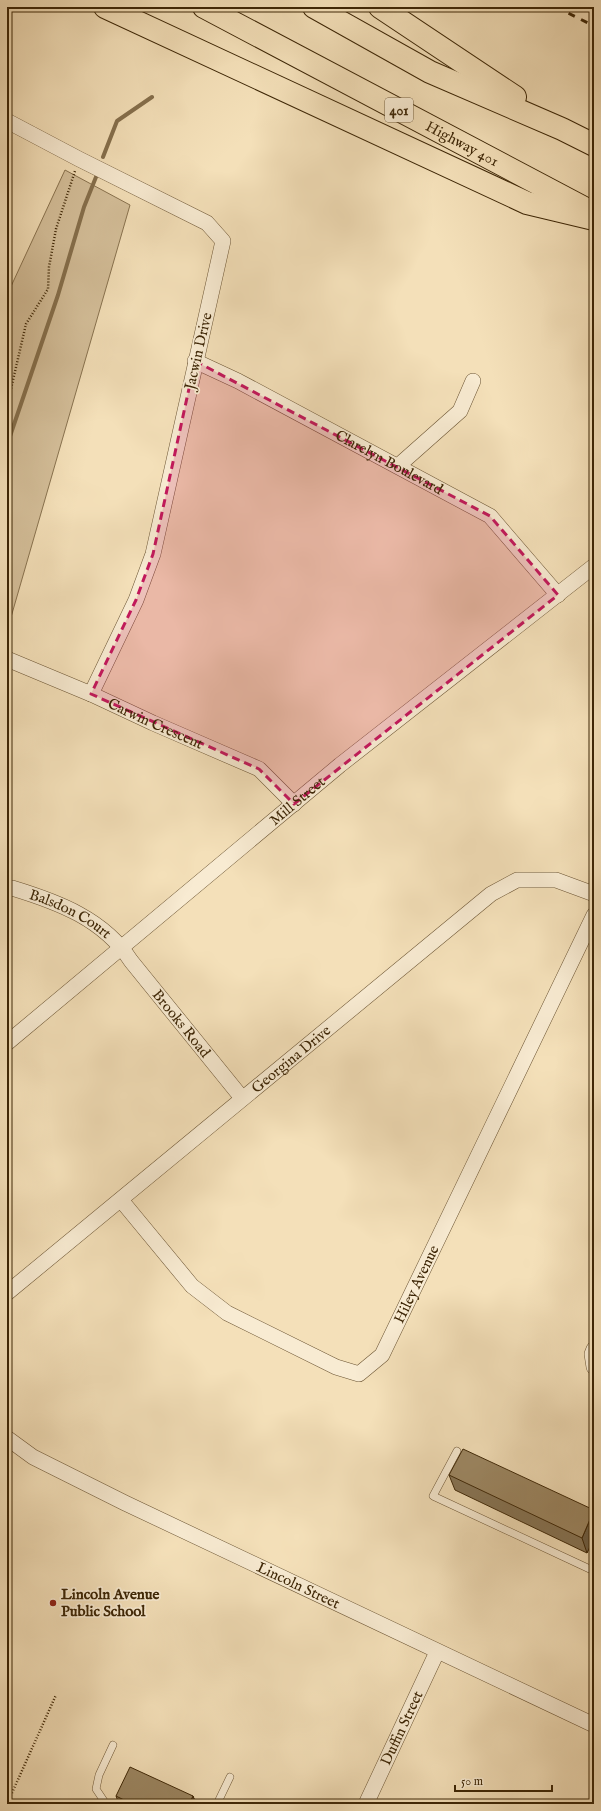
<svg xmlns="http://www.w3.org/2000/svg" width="601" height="1811" viewBox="0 0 601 1811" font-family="'IM FELL English',serif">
	<rect width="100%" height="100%" fill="#f4e0b9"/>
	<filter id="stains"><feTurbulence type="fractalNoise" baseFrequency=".005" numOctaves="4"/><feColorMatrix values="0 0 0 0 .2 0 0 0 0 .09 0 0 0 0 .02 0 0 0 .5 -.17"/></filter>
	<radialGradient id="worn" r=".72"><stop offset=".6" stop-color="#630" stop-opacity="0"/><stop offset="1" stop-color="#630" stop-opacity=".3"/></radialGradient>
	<!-- green -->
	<path fill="#d5c09b" stroke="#897350" d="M65 170 130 205 7 631V295Z"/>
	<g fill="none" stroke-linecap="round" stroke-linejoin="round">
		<!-- stream -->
		<path stroke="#86704d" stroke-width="4" d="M103 157 117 121 152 97
			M7 445 58 295 84 207 96 177"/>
		<defs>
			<path id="service" d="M457 1451 433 1496 594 1571
				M106 1804 96 1789 99 1775 113 1745
				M217 1804 230 1777"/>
			<g id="minor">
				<path d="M7 121 79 159 207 223 223 241 153 554 136 600 91 694"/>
				<path id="s1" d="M195 361 238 381 490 516 558 595"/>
				<path d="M398 466 460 411 473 381"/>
				<path id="s2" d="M7 659 91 694 153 723 259 769 294 804"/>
				<path id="s3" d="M12 888C58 902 104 919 131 961L242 1098"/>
				<path id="s4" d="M7 1043 340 765 594 566"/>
				<path id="s5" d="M121 1200 192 1286 227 1313 336 1367 359 1374 382 1355 594 915"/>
				<path id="s6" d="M7 1293 491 894 517 880H556L594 894"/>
				<path d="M594 1349 592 1354 594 1367"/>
				<path id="s7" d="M7 1438 33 1457 125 1503 594 1725"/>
				<path id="s8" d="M366 1804 437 1652"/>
			</g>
			<g id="motorway">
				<path d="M105 7 527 203 594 219"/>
				<path id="s9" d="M204 7 588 210"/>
				<path d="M314 7 430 72 562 129 594 145"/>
				<path d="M380 7 515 97"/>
			</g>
		</defs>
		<!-- service casing -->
		<use href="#service" stroke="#6b5433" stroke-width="8"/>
		<!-- minor casing -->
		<use href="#minor" stroke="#6b5433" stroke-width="16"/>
		<!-- motorway casing -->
		<use href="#motorway" stroke="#3d2606" stroke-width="24"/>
		<!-- path -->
		<path stroke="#3d2606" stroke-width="2.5" stroke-dasharray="1 2" stroke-linecap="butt" d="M7 406 26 324 48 289 49 267 56 229 75 171
			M7 1804 56 1695"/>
		<!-- service -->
		<use href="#service" stroke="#f8ebd2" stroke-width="7"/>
		<!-- minor -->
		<use href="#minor" stroke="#f8ebd2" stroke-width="15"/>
		<!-- motorway -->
		<use href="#motorway" stroke="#f4e0b9" stroke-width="22"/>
		<!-- rail -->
		<path stroke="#3d2606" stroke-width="3" stroke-dasharray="7 7" stroke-linecap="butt" d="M556 7 594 26
			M581 7 594 14"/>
	</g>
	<!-- wall -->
	<path fill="#867455" stroke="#3d2606" d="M449 1475 594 1510V1538L587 1553 455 1490Z
		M116 1796H193L196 1804H119Z"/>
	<!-- shaded-wall -->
	<path fill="#6d5e45" stroke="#3d2606" d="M594 1511V1538L587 1553 582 1538Z
		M193 1796 196 1804H189Z"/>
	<!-- building -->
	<path fill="#9c8763" stroke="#3d2606" d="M463 1449 594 1510 582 1538 449 1475Z
		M130 1767 193 1796 189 1804H132L116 1796Z"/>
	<!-- marked area -->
	<path fill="#c2185b" fill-opacity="0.2" stroke="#c2185b" stroke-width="3" stroke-dasharray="8 5" stroke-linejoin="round" d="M195 361 490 516 558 595 294 804 259 769 91 694 136 600 153 554Z"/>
	<!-- markers -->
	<circle fill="#8f2418" stroke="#f8ebd2" stroke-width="1.5" cx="53" cy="1603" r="4"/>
	<g text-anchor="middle" stroke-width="3.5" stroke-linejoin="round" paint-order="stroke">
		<!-- shield labels -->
		<rect fill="#f8ebd2" stroke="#756143" stroke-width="1" x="385" y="98" width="28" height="24" rx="3"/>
		<g font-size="14" font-weight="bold" fill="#3d2606">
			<text x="399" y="115">401</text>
		</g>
		<!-- street labels -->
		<g font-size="15" fill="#3d2606" stroke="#f8ebd2">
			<text dy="5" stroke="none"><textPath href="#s9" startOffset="292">Highway 401</textPath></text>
			<text transform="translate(198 351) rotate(-77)" y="5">Jacwin Drive</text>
			<text dy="5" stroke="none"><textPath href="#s1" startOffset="219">Clarelyn Boulevard</textPath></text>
			<text dy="5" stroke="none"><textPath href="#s2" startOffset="162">Carwin Crescent</textPath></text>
			<text dy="5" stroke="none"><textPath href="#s4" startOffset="378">Mill Street</textPath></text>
			<text dy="5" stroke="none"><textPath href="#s3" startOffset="64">Balsdon Court</textPath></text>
			<text dy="5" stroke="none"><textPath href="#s3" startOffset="223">Brooks Road</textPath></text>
			<text dy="5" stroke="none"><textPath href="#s6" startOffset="368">Georgina Drive</textPath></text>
			<text dy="5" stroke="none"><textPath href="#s5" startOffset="410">Hiley Avenue</textPath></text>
			<text dy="5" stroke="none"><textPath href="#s7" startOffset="327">Lincoln Street</textPath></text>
			<text dy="5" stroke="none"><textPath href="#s8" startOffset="84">Duffin Street</textPath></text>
		</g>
		<!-- poi labels -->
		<g font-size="15" font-weight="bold" fill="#3d2606" stroke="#f8ebd2" text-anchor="start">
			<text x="61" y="1599">Lincoln Avenue<tspan x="61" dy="17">Public School</tspan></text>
		</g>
	</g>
	<!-- margin -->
	<rect width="601" height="1811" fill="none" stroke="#f4e0b9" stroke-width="24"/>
	<rect x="8" y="8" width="585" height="1795" fill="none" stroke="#3d2606" stroke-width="2"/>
	<rect x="12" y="12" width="577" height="1787" fill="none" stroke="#3d2606"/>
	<!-- scale -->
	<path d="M455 1785v6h97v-6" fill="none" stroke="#3d2606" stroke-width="2"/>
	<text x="461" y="1785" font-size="12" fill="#3d2606" stroke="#f8ebd2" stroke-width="3" paint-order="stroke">50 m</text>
	<rect width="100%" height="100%" filter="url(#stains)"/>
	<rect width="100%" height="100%" fill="url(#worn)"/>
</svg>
